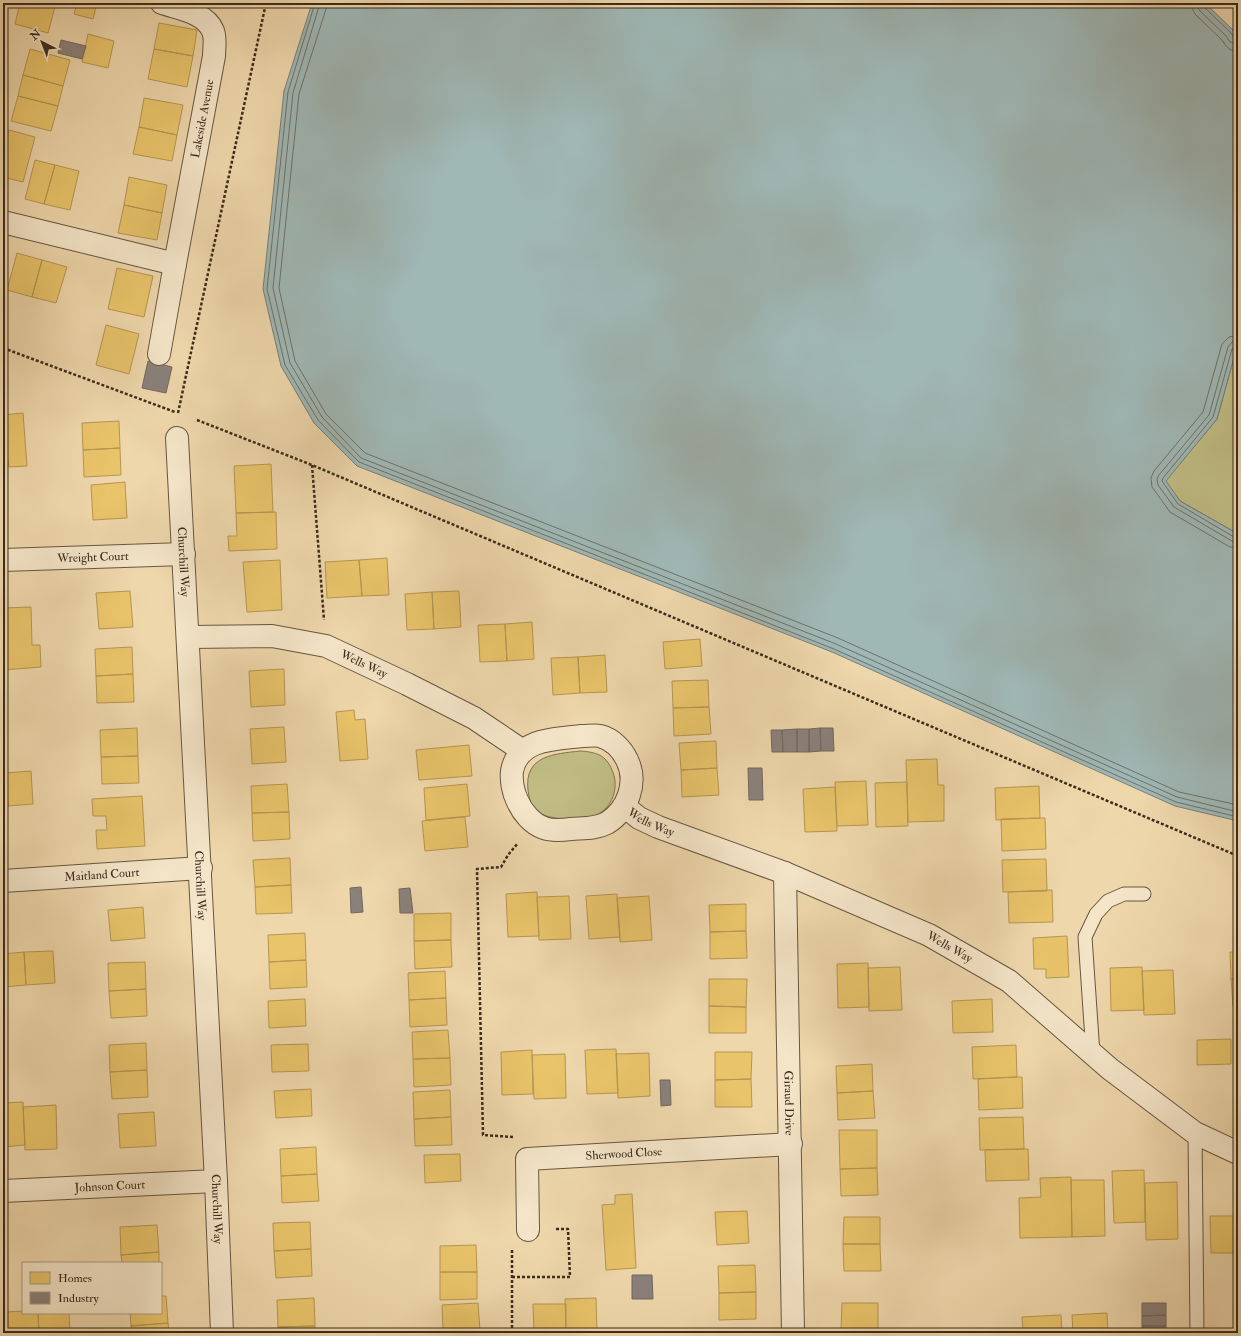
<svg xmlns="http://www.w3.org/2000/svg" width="1241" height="1336" viewBox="0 0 1241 1336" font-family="'IM FELL Double Pica',serif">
	<rect width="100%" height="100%" fill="#eed7ab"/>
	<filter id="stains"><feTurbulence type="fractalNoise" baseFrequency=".005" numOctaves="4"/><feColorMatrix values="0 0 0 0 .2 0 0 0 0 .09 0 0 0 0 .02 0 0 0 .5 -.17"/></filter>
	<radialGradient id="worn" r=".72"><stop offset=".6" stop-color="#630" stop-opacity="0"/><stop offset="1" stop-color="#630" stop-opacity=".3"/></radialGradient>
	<!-- green -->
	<path fill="#c0bc84" stroke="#7e7450" d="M1238 343V534L1180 501 1165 481 1217 419Z
		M580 751C596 752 606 755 612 770 619 785 614 804 600 813 587 822 550 821 538 812 531 807 529 798 528 790 524 755 555 754 580 751Z"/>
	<!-- water -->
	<path fill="#9fb7b5" stroke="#777f78" d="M312 3H1205L1234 31 1238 39V343L1217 419 1166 481 1180 501 1238 534V821L1175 806 832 652 357 466 314 423 281 366 263 289 284 91Z"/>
	<!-- homes -->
	<path fill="#e9c46a" stroke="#b59653" d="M20 3H56L48 33 15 24Z
		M77 3 96 7 93 19 74 14Z
		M159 23 197 30 193 56 154 49Z
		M88 34 114 41 108 68 82 62Z
		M30 49 70 60 63 86 23 75Z
		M154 49 193 56 187 87 148 79Z
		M23 75 63 86 58 106 18 96Z
		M18 96 58 106 51 131 11 121Z
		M144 98 183 105 177 135 139 127Z
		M139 127 177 135 172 161 133 154Z
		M9 130 35 137 23 182 3 177V151Z
		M35 160 55 165 44 204 25 199Z
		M55 165 79 171 70 210 44 204Z
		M129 177 167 185 162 213 124 205Z
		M124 205 162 213 157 240 118 233Z
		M17 253 42 260 32 297 7 290Z
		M42 260 67 267 56 303 32 297Z
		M117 268 153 276 144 317 108 309Z
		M106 325 139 334 129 374 96 365Z
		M23 413 27 466 9 467 8 460H3V415Z
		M119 421 120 448 83 450 82 423Z
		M120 448 121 475 84 477 83 450Z
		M271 464 273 512 236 513 234 466Z
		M125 482 127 518 93 520 91 485Z
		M276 512 277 549 229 551 228 536H237L236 513Z
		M387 558 389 595 362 596 359 560Z
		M280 560 282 610 247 612 243 562Z
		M359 560 362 596 327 598 325 562Z
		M130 591 133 627 99 629 96 593Z
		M459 591 461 627 434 629 432 592Z
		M432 592 434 629 407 630 405 594Z
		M31 607 32 645H40L41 667 3 670V608Z
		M532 622 534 659 507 661 505 624Z
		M505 624 507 661 480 662 478 625Z
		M700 639 702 666 665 669 663 642Z
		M132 647 133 674 96 676 95 649Z
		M605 655 607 692 580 693 578 657Z
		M578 657 580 693 553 695 551 658Z
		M284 669 285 705 251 707 249 671Z
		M133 674 134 702 97 703 96 676Z
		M708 680 709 707 673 708 672 681Z
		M709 707 711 734 674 736 673 708Z
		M354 710 355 720 365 719 368 759 340 761 336 712Z
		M284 727 286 762 252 764 250 729Z
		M137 728 138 756 101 757 100 730Z
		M716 741 717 768 681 770 679 743Z
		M469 745 472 776 419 780 416 750Z
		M138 756 139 783 102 784 101 757Z
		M937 759 938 785H944V821L908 822 906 760Z
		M717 768 719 795 682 797 681 770Z
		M31 771 33 804 8 806 5 773Z
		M3 773H5L8 806H3Z
		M866 781 868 825 837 826 835 782Z
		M907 782 908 826 876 827 875 783Z
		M287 784 289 812 252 813 251 786Z
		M467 784 470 816 426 820 424 788Z
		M1039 786 1040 818 996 820 995 788Z
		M835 787 837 831 805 832 803 789Z
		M142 796 145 846 97 849 96 830H107L106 816H93L92 799Z
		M289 812 290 839 253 841 252 813Z
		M465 817 468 847 425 851 422 821Z
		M1040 818H1045L1046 849 1002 851 1001 819Z
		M290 858 291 885 255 887 253 860Z
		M1046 859 1047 891 1003 892 1002 860Z
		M291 885 292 913 256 914 255 887Z
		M1052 890 1053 922 1009 923 1008 892Z
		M537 892 539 936 508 937 506 894Z
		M617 894 620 937 589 939 586 896Z
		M569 896 571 939 539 940 537 897Z
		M649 896 652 940 620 942 617 898Z
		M746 904V931L710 932 709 905Z
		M143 907 145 938 111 941 108 910Z
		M451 913V940L414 941V914Z
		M746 931 747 958 710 959V932Z
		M305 933 306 960 269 962 268 935Z
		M1067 936 1069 977 1046 978V969H1034L1033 938Z
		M451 940 452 967 415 969 414 941Z
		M53 951 55 983 26 985 24 952Z
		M24 952 26 985 3 987V954Z
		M1230 952H1238V979H1231Z
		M306 960 307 987 270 989 269 962Z
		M145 962 146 989 109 991 108 963Z
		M868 963 869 1007 838 1008 837 964Z
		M900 967 902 1010 869 1011 868 968Z
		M1142 967 1144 1010 1111 1011 1110 968Z
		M1173 970 1175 1014 1144 1015 1142 971Z
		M445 971 446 998 409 1000 408 973Z
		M709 979H747L746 1007 709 1006Z
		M1231 979H1238V1006H1233Z
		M146 989 147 1016 111 1018 109 991Z
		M446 998 447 1025 410 1027 409 1000Z
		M305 999 306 1026 269 1028 268 1001Z
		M992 999 993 1032 953 1033 952 1001Z
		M709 1006 746 1007V1033H709Z
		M448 1030 450 1058 413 1059 412 1032Z
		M1231 1039V1064L1197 1065V1040Z
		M146 1043 147 1070 110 1072 109 1045Z
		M308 1044 309 1071 272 1072 271 1045Z
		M1016 1045 1017 1077 973 1079 972 1047Z
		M616 1049 618 1093 587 1094 585 1050Z
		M532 1050 533 1094 502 1095 501 1052Z
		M715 1052H752L751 1079 715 1080Z
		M649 1053 650 1096 618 1098 616 1054Z
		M565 1054 566 1098 534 1099 532 1055Z
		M450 1058 451 1085 414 1087 413 1059Z
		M872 1064 873 1091 837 1093 836 1066Z
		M147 1070 148 1097 112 1099 110 1072Z
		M1017 1077H1022L1023 1108 979 1110 978 1079Z
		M751 1079 752 1107H715V1080Z
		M311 1089 312 1116 276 1118 274 1091Z
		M450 1090 451 1117 414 1119 413 1092Z
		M873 1091 875 1118 838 1120 837 1093Z
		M23 1102 25 1145 3 1147V1103Z
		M56 1105 57 1149 25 1150 23 1107Z
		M154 1112 156 1146 120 1148 118 1114Z
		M451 1117 452 1145 415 1146 414 1119Z
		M1023 1117 1024 1149 980 1150 979 1118Z
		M839 1130H877V1168L840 1169Z
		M316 1147 317 1174 281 1176 280 1149Z
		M1024 1149H1028L1029 1180 986 1181 985 1150Z
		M460 1154 461 1181 425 1183 424 1155Z
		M877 1168 878 1195 841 1196 840 1169Z
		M1144 1170 1145 1222 1114 1223 1112 1171Z
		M317 1174 319 1201 282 1203 281 1176Z
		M1071 1177 1072 1237 1020 1238 1019 1198 1041 1197 1040 1178Z
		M1071 1180H1104L1105 1236 1072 1237Z
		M1177 1182 1178 1239 1146 1240 1145 1183Z
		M632 1194 636 1268 606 1270 602 1205 615 1204V1195Z
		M747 1211 749 1243 717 1245 715 1212Z
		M1210 1216H1238V1253H1211Z
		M844 1217H880V1244H843Z
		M310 1222 311 1249 274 1251 273 1223Z
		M157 1225 159 1252 121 1255 120 1227Z
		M843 1244H880L881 1271H844Z
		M476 1245 477 1272H440V1246Z
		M311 1249 312 1276 276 1278 274 1251Z
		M159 1252V1263H122L121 1255Z
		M755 1265 756 1292 719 1293 718 1266Z
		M440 1272H477V1299L440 1300Z
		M756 1292V1319L719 1320V1293Z
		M161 1296H166L168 1323 131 1326 130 1313H161Z
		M314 1298 315 1326 278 1327 277 1300Z
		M596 1298 597 1333H566L565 1299Z
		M478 1303 480 1331 443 1332 442 1305Z
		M842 1303H878V1331L841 1330Z
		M533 1304H566V1333H534Z
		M23 1311V1313H38L39 1333H7L6 1312Z
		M38 1313H69L70 1333H39Z
		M1107 1313 1108 1333H1073L1072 1315Z
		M1061 1315 1062 1333H1023L1022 1317Z
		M168 1323 169 1333H132L131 1326Z
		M315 1326V1333H279L278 1327Z
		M841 1330 878 1331V1333H841Z
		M480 1331V1333H443V1332Z"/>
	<!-- industry -->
	<path fill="#8a817c" stroke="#73675f" d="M61 40 86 46 82 59 58 53Z
		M148 361 172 367 166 393 142 388Z
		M820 728H833L834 751H821Z
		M820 728 821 751 809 752V729Z
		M797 729H809V752H797Z
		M797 729V752H783L782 730Z
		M771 730H782L783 752H772Z
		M748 768H762L763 800H749Z
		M361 887 363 912 351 913 350 888Z
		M410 888 413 913H400L399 889Z
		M660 1080H670L671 1105 661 1106Z
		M632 1275H652L653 1299H632Z
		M1142 1303H1166V1315L1142 1316Z
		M1166 1315V1326H1142V1316Z
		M1142 1326H1166V1333H1142Z"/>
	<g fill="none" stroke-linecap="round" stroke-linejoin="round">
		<!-- shore -->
		<path stroke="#6e7168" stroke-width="1" d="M315 3 288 92 267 289 285 365 318 420 359 462 834 649 1176 802 1238 817
			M320 3 293 93 273 288 290 363 322 417 361 458 836 644 1177 797 1238 812
			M326 3V9L299 94 279 288 295 361 326 414 365 453 838 638 1179 792 1238 805
			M1191 3 1192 8 1195 14 1222 40 1226 46 1231 50 1238 51
			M1197 3 1199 10 1226 36 1230 42 1238 44
			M1202 3 1204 7 1231 33 1234 38 1238 39
			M1238 335 1229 337 1222 344 1203 412 1154 471 1151 478 1152 487 1170 512 1230 547 1238 548
			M1238 341 1232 342 1228 347 1209 415 1159 475 1157 479 1158 485 1174 507 1232 541 1238 542
			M1238 346 1234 347 1232 349 1213 417 1163 478 1162 481 1178 504 1234 537H1238"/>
		<defs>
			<path id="service" d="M1093 1054 1085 937 1096 914 1108 901 1124 894H1144
				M1195 1133 1197 1333"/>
			<g id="minor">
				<path id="s1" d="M3 222 175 264 214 56C214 49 216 38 213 31 205 12 179 9 162 3"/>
				<path d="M159 354 175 264"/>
				<path id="s2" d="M177 438 216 1181 222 1333"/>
				<path id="s3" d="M3 560 184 554"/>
				<path id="s4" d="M188 637 272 636 326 646 407 684 474 718 523 751"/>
				<path d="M582 736C588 736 595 735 600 736 612 739 622 749 627 760 638 782 628 810 607 823 596 829 583 828 571 829 563 830 552 831 544 828 532 824 522 812 517 800 513 792 511 780 512 771 518 738 556 739 582 736Z"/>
				<path id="s5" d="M624 806 639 818 658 827 785 873 929 935 1009 981 1110 1069 1195 1133 1238 1153"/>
				<path id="s6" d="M785 873 793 1333"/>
				<path id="s7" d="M3 881 201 868"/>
				<path id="s8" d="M3 1191 216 1181"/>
				<path id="s9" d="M528 1230 527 1159 791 1144"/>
			</g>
		</defs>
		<!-- service casing -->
		<use href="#service" stroke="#685640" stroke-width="15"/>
		<!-- minor casing -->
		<use href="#minor" stroke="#685640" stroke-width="24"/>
		<!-- path -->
		<path stroke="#3c2b1c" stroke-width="2.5" stroke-dasharray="3 2" stroke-linecap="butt" d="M3 348 175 412
			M178 413 266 3
			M197 420 312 465 1238 856
			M312 465 324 620
			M513 1137 483 1135 477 869 501 867 508 855 518 843
			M512 1250V1333
			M512 1277H570L568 1229H554"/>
		<!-- service -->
		<use href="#service" stroke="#f4e5c8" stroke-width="13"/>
		<!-- minor -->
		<use href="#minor" stroke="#f4e5c8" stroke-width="22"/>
	</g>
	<g text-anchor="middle" stroke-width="4" stroke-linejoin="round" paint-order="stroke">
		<!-- street labels -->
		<g font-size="12" fill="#3c2b1c" stroke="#f4e5c8">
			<text dy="4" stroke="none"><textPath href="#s1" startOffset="325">Lakeside Avenue</textPath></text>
			<text dy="4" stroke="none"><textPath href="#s3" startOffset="90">Wreight Court</textPath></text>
			<text dy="4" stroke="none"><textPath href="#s2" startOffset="124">Churchill Way</textPath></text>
			<text dy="4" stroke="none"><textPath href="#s4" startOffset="181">Wells Way</textPath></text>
			<text dy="4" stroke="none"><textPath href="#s5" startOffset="32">Wells Way</textPath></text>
			<text dy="4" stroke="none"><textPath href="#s7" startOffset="99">Maitland Court</textPath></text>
			<text dy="4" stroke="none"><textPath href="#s2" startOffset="448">Churchill Way</textPath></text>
			<text dy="4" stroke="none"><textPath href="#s5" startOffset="356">Wells Way</textPath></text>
			<text dy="4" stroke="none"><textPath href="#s6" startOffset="230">Giraud Drive</textPath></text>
			<text dy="4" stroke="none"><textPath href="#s9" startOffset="168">Sherwood Close</textPath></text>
			<text dy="4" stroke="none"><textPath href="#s8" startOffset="107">Johnson Court</textPath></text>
			<text dy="4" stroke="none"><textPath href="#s2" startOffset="772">Churchill Way</textPath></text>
		</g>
	</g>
	<!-- margin -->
	<rect width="1241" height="1336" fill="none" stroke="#eed7ab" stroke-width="16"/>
	<rect x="4" y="4" width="1233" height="1328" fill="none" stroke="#3c2b1c" stroke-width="2"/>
	<rect x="8" y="8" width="1225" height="1320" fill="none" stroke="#3c2b1c"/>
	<!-- legend -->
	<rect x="22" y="1262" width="140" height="52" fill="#f4e5c8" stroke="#aa9b83"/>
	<rect x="30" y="1272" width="20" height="12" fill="#e9c46a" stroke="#aa9b83"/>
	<text x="58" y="1282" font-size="12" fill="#3c2b1c">Homes</text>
	<rect x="30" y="1292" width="20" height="12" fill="#8a817c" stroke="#aa9b83"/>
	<text x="58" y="1302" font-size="12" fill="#3c2b1c">Industry</text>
	<!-- north arrow -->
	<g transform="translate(42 42) rotate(318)" stroke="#f4e5c8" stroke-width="3" paint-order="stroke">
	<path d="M0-3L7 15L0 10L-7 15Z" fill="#3c2b1c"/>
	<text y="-6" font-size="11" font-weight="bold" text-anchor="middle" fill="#3c2b1c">N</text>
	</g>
	<rect width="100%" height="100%" filter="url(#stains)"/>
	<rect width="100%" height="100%" fill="url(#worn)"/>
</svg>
